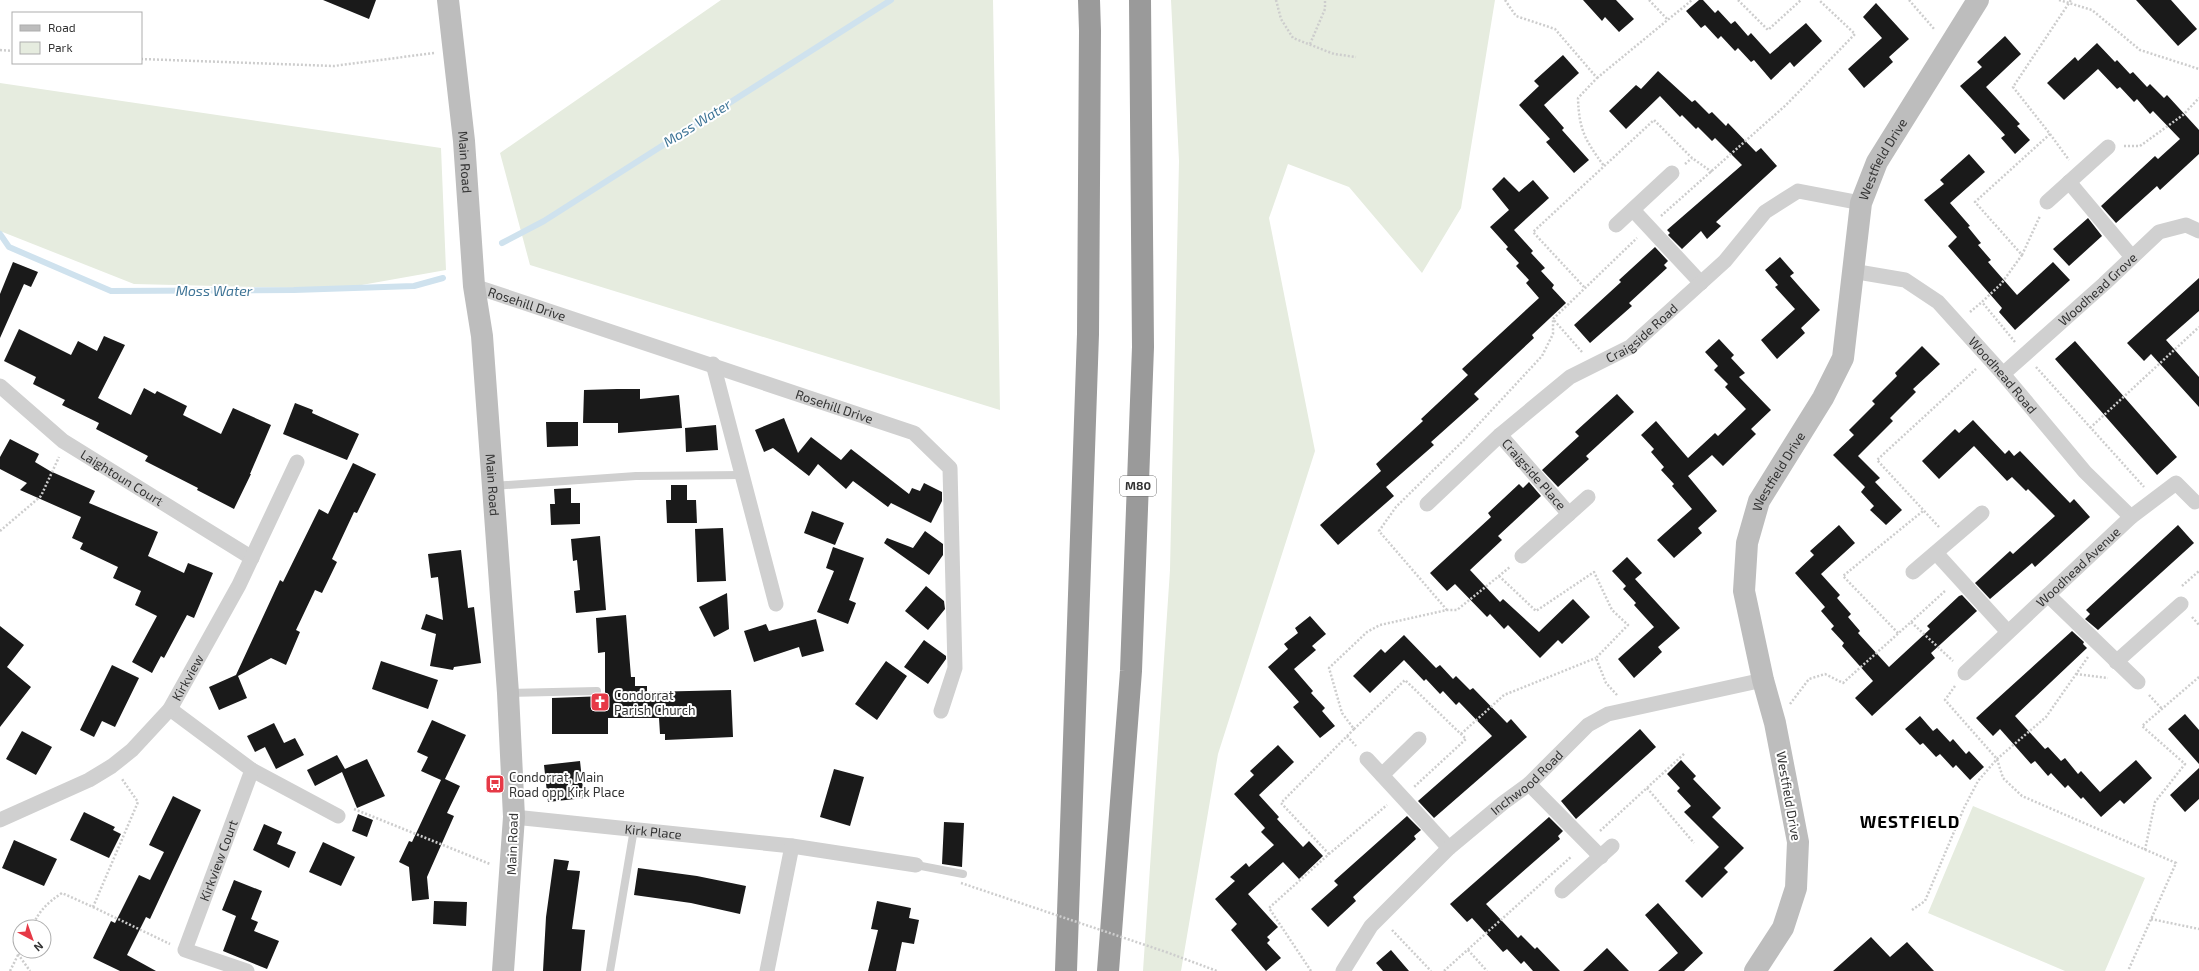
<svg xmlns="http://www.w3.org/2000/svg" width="2199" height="971" viewBox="0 0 2199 971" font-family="'Exo 2',sans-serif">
	<rect width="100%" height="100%" fill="#fff"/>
	<!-- green -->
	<path fill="#e6ecdf" d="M721 0H993L1000 410 530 265 500 153Z
		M1171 0H1495L1461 208 1422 273 1349 187 1288 164 1269 218 1315 451 1218 754 1181 971H1143L1170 570 1179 161Z
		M0 83 441 148 446 270 339 289 134 284 0 231Z
		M1973 806 2145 878 2105 971H2065L1928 913Z"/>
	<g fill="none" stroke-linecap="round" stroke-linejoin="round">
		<!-- stream -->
		<path stroke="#cfe2ee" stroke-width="6" d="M0 234 9 247 111 291 294 290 414 286 443 278
			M502 243 544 221 891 0"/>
	</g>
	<!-- building -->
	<path fill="#1a1a1a" d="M323 0H376L369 19Z
		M1583 0H1616L1634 19 1619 32 1605 17 1602 21Z
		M1699 0H1703L1715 13 1718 10 1731 24 1735 21 1748 36 1751 33 1770 54 1806 23 1822 41 1794 67 1790 62 1771 80 1754 60 1751 62 1738 48 1735 51 1721 36 1718 39 1705 25 1701 28 1686 11Z
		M2136 0H2171L2197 29 2178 46Z
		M1876 3 1909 39 1889 57 1893 62 1864 88 1848 69 1882 38 1863 17Z
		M2005 36 2021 54 1986 87 2020 124 2017 126 2030 140 2015 154 2001 138 2005 135 1960 86 1982 67 1977 62Z
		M2097 43 2115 62 2117 60 2130 74 2133 72 2147 87 2150 84 2164 98 2167 95 2199 130V154L2160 190 2157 186 2116 223 2101 206 2155 156 2158 159 2180 139 2153 111 2150 114 2137 99 2134 102 2120 87 2117 89 2098 69 2064 100 2047 83 2075 57 2078 61Z
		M1563 55 1579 73 1544 105 1564 128 1562 130 1589 160 1574 173 1546 142 1550 139 1519 105 1539 86 1534 81Z
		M1658 71 1692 102 1695 100 1709 114 1712 112 1726 126 1728 123 1756 152 1761 148 1777 166 1716 222 1721 226 1707 239 1701 231 1682 249 1668 235 1670 233 1667 230 1742 165 1715 138 1712 141 1698 127 1696 129 1682 115 1680 117 1660 96 1626 129 1609 111 1636 85 1641 89Z
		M1969 154 1985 172 1950 203 1970 226 1968 227 1981 243 1978 245 1991 260 1988 262 2017 295 2053 262 2070 280 2015 330 1999 312 2002 308 1948 246 1957 237 1924 200 1944 184 1940 180Z
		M1504 177 1519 192 1533 180 1549 198 1514 230 1533 251 1531 253 1545 268 1541 271 1554 285 1552 288 1566 303 1532 335 1534 338 1474 394 1479 399 1431 442 1434 445 1386 487 1394 496 1338 545 1320 525 1381 471 1376 464 1423 421 1421 419 1468 375 1462 369 1539 298 1526 283 1529 280 1516 266 1519 263 1506 249 1508 247 1490 227 1509 210 1492 189Z
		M2088 218 2102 236 2069 266 2053 249Z
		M1655 247 1668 261 1664 265 1667 268 1629 303 1632 306 1590 343 1574 325 1621 282 1619 280Z
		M1780 257 1794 273 1790 276 1820 310 1801 328 1805 333 1777 359 1761 340 1795 309 1775 287 1778 285 1765 270Z
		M13 262 38 272 31 287 24 284 0 338V294Z
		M2199 278V311L2166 340 2199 377V407L2151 354 2144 361 2127 343Z
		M19 329 71 355 78 341 97 351 104 336 125 345 98 398 131 415 144 388 155 394 157 391 187 406 183 415 221 434 233 408 271 425 250 474H251L234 509 197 490 198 488 145 461 148 456 96 429 99 423 62 405 65 400 33 384 36 377 4 361Z
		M1719 339 1734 355 1731 358 1745 373 1739 377 1771 410 1751 429 1756 434 1723 466 1712 455 1688 476 1717 511 1698 528 1702 533 1674 558 1657 540 1692 509 1672 486 1674 484 1661 470 1664 467 1651 452 1654 449 1641 435 1656 421 1688 458 1715 433 1718 436 1746 409 1725 387 1728 384 1714 370 1718 366 1705 352Z
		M2075 341 2177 457 2157 475 2055 359Z
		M1922 346 1940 364 1913 389 1916 392 1890 418 1893 421 1858 456 1880 478 1875 482 1902 510 1886 525 1870 510 1874 506 1861 492 1865 487 1833 455 1854 435 1849 430 1875 404 1872 401 1897 376 1895 373Z
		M617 389H640V399L679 395 682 428 618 433V423H583L584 390Z
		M1617 394 1634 412 1586 456 1589 459 1558 487 1542 470 1579 436 1575 432Z
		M295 403 313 410 312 413 359 434 347 460 283 434Z
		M784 418 798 453 811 437 841 460 851 449 909 494 912 488 920 491 924 483 942 492V501L931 523 891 503 888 507 853 481 846 489 818 464 809 476 773 448 764 452 755 430Z
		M1973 420 2005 454 2009 450 2014 456 2020 451 2070 503 2074 499 2090 517 2035 567 2032 563 1990 599 1975 583 2010 551 2013 554 2055 516 2028 489 2026 491 2012 477 2007 481 1974 446 1939 479 1922 461 1955 429 1959 433Z
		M546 422H578V446L547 447Z
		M716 425 718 450 686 452 685 428Z
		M10 439 39 454 35 462 50 471 95 491 89 503 158 532 148 556 184 573 188 563 213 573 194 618 187 615 164 658 161 656 152 673 132 662 157 616 135 605 141 591 113 578 118 567 80 549 83 543 72 538 81 517 20 490 27 483 0 469V457Z
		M353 463 376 474 357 513 354 512 332 559 337 562 322 593 315 590 296 630 300 632 286 665 271 658 238 676 247 698 219 710 209 687 236 675 280 580 283 582 319 509 328 514Z
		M1529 482 1541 496 1498 536 1502 540 1470 570 1500 602 1503 599 1539 632 1573 599 1590 617 1562 644 1558 640 1540 658 1508 625 1504 629 1490 614 1487 617 1455 584 1447 591 1430 573 1491 517 1488 513 1519 484 1523 488Z
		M671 485H687V500H696L697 523H667L666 500H671Z
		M571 488V503H580V524L551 525 550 504H555L554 489Z
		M812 511 844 523 835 545 804 533Z
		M1839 525 1855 543 1821 574 1840 595 1837 598 1851 614 1848 617 1860 631 1858 633 1889 667 1930 629 1927 626 1959 596 1962 595 1977 611 1931 653 1935 658 1872 716 1855 698 1873 681 1842 646 1844 643 1831 629 1834 626 1821 611 1825 607 1795 573 1814 555 1810 551Z
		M2178 525 2194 543 2098 630 2085 619 2090 614 2086 610Z
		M723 528 726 581 697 582 695 529Z
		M925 531 943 544V555L929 575 884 543 887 538 913 548Z
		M600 536 606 610 576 613 574 591 580 590 577 560 573 561 571 539Z
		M833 547 864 558 849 600 856 603 848 624 817 612 834 571 826 568Z
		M461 550 468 608 474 607 481 663 454 667 453 670 430 666 436 634 421 629 426 614 443 620 438 577 431 578 428 554Z
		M1627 557 1642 573 1635 579 1680 628 1658 647 1662 652 1634 678 1618 659 1654 627 1634 605 1636 603 1623 589 1626 586 1612 571Z
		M926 586 944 601 945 609 928 630 905 611Z
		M727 593 729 629 714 637 699 607Z
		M626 615 631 677H635V686H647V692L731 690 733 737 665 740V734H660L659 718H608V734H552V698L605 696V652L598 653 596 618Z
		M1310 616 1326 634 1312 646 1316 650 1294 669 1313 691 1311 693 1325 708 1322 711 1335 726 1320 738 1293 707 1299 702 1268 667 1288 649 1284 644 1298 633 1295 628Z
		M816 619 824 651 802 657 799 647 754 662 744 631 766 624 769 631Z
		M0 626 24 645 7 667 31 687 0 727Z
		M2072 631 2084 642 2083 644 2087 648 2015 716 2045 749 2048 747 2061 761 2065 758 2078 774 2081 771 2100 792 2136 760 2152 778 2124 804 2120 800 2101 817 2083 797 2081 799 2068 785 2065 788 2051 773 2048 776 2035 761 2031 764 2000 729 1993 736 1976 718Z
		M1404 635 1436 668 1440 665 1453 679 1456 676 1470 690 1473 688 1507 723 1511 719 1527 737 1434 818 1418 801 1492 736 1459 702 1456 705 1443 691 1440 694 1426 679 1424 681 1404 660 1370 693 1353 676 1381 649 1385 653Z
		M924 640 946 656V659L928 684 904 667Z
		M381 661 438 680 428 709 372 689Z
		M886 661 907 676 877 720 855 704Z
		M112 665 139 678 115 727 102 721 94 737 80 730Z
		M2185 714 2199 730V764L2168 729Z
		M1920 716 1933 731 1937 728 1950 742 1953 739 1966 754 1969 751 1984 767 1970 780 1956 765 1953 768 1940 754 1936 757 1923 743 1920 745 1905 729Z
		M432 720 466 735 445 779 460 786 447 813 454 816 427 877 429 899 412 901 409 867 399 862 409 841 412 842 441 780 421 771 428 757 417 752Z
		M274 723 284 743 295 738 304 755 276 769 265 747 255 752 247 736Z
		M1640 729 1656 747 1576 819 1561 801Z
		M22 731 52 747 36 775 6 759Z
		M1278 745 1294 762 1259 795 1279 817 1277 819 1303 847 1309 841 1323 856 1299 879 1283 862 1248 894 1278 927 1267 937 1270 940 1267 943 1281 958 1266 971 1231 930 1237 924 1215 899 1235 881 1230 877 1246 863 1249 867 1274 845 1261 832 1265 828 1234 794 1254 775 1250 771Z
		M337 755 345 769 367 759 385 796 357 808 342 772 315 786 307 770Z
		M1681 760 1696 776 1693 779 1721 808 1712 817 1744 848 1724 868 1728 872 1702 898 1685 881 1719 847 1684 812 1691 806 1677 791 1680 788 1667 774Z
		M580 761 584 798 548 802 544 765Z
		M2199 768V799L2185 812 2170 795Z
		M834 769 864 777 850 826 820 817Z
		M173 796 201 810 150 919 146 917 127 955 156 971H120L93 958 111 921 115 923 139 875 150 880 164 852 149 845Z
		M84 812 115 827 113 830 121 834 109 858 70 840Z
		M358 814 373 820 367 837 352 831Z
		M1407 816 1421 830 1414 836 1416 839 1353 897 1356 901 1328 927 1311 909 1338 885 1334 881Z
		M1549 817 1563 831 1558 836 1560 839 1486 904 1518 938 1521 935 1535 949 1537 947 1560 971H1533L1524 961 1521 964 1507 949 1503 952 1472 918 1467 922 1450 904Z
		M944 822 964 823 962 867 942 864Z
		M264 824 282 832 277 844 296 852 289 868 253 850Z
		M14 840 57 859 44 886 2 868Z
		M323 842 355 857 341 886 309 872Z
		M554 859 569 861 567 870 580 871 572 929 585 930 581 971H543L546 917Z
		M638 868 697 876 746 886 740 914 691 903 634 895Z
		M234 880 262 891 251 919 258 922 254 931 279 941 267 969 223 951 236 916 222 910Z
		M434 901 467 902 466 926 433 924Z
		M877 901 911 908 909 918 919 920 914 944 902 942 896 971H868L878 930 871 929Z
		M1658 903 1703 953 1684 971H1658L1678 953 1645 915Z
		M1871 937 1890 957 1907 942 1934 971H1833Z
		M1607 948 1629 971H1583Z
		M1391 950 1409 971H1383L1376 963Z"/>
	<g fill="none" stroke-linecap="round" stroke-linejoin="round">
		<!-- path -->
		<path stroke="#cdcdcd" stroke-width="2.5" stroke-dasharray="2 2" stroke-linecap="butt" d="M1276 0 1281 19 1293 38 1334 54 1356 57
			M1505 0 1516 16 1555 29 1597 78 1578 98C1579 130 1585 140 1604 166
			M1649 0 1668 20
			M1738 0 1768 30 1801 0
			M1909 0 1935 30
			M2059 0 2092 10 2140 50 2199 69
			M1310 44 1325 9V0
			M0 50 13 51
			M141 59 334 66 434 53
			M1597 78 1692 0
			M2050 134 2069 160
			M2124 146H2140L2183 115 2199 98
			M1685 164 1692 158
			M1661 216 1786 105 1855 34 1819 0
			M2022 255 2040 216
			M1584 287 1533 232 1654 120 1692 158 1712 172
			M1970 312 1982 302
			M2015 342 1982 302 2001 284 2022 255 1975 202 2050 134 2013 87 2071 0
			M1582 352 1553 319 1637 238
			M2036 367 2144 487
			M2090 428 2199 327
			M1939 527 1877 460 1976 369
			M0 531 41 496 59 457
			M1499 576 1536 611 1594 572 1612 610 1628 625 1596 658 1606 683 1617 695
			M2182 586 2199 571
			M1447 610 1379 531 1396 507 1463 441 1542 356 1553 334V319
			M2192 617 2199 625
			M1911 622 1946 590
			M1898 633 1843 576 1923 511
			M2076 674 2108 678
			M1955 686 1945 700 1997 759 2003 778 2022 796 2176 863 2128 971
			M2149 695 2162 709
			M1790 704 1809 679 1825 674 1843 683 1911 622 1953 661
			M1354 729 1405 680 1466 739 1414 787
			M1461 734 1504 695 1596 658
			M1347 736 1356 746
			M1647 788 1694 843
			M354 809 490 864
			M1600 831 1685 753
			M2145 850 2155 802 2185 764 2142 726 2199 677
			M1329 854 1281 803 1354 729 1342 713 1329 668 1367 632 1380 625 1447 610H1457L1510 567
			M93 907 170 944
			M1912 910 1925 901 1964 808 1978 781 1997 759 2046 717 2088 657
			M2151 919 2199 929
			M32 927C39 911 47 903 62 893L93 907 138 802 122 779
			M1392 930 1431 971
			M1468 950 1487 971
			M1166 952 1217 971
			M18 954 30 971
			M10 971 20 951
			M1311 971 1269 908 1329 854 1387 805
			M1444 971 1572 856"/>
		<!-- lane -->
		<path stroke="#d0d0d0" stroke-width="8" d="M493 486 636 476 742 475
			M508 693 597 691
			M916 865 963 874
			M610 971 634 829"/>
		<!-- street -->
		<g stroke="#d0d0d0" stroke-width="15">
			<path d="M2069 182 2132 257"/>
			<path d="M2047 202 2108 147"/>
			<path d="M1633 210 1701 283"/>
			<path d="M1616 225 1672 173"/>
			<path id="s1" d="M1852 271 1905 280 1938 302 2003 374 2085 472 2131 517"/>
			<path id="s2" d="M474 286 914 433 950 468 955 668 941 711"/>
			<path d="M713 364 776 604"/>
			<path id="s3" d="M2003 374 2104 284 2159 232 2186 225 2199 231"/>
			<path id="s4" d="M0 386 63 441 252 558"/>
			<path id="s5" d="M1500 435 1569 514"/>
			<path id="s6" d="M1427 504 1500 435 1570 377 1630 347 1725 261 1765 212 1798 191 1861 203"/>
			<path d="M1936 553 2008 632"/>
			<path d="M1522 556 1588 497"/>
			<path d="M1913 572 1982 513"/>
			<path d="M2048 595 2138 682"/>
			<path d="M2116 662 2181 604"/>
			<path id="s7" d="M1965 673 2131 517 2176 483 2195 502"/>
			<path d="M170 709 252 770 338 816"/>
			<path d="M1367 759 1449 848"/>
			<path d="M1382 775 1419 739"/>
			<path d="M1529 784 1601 857"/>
			<path id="s8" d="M514 817 792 846 916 865"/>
			<path id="s9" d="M0 820 89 780 112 766 132 750 170 709 239 585 297 462"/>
			<path d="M1562 891 1612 846"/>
			<path id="s10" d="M247 971 185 950 252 770"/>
			<path d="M767 971 792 846"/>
			<path id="s11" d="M1343 971 1371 926 1449 848 1503 803 1529 784 1588 725 1608 714 1763 680"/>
		</g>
		<!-- secondary -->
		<g stroke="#bdbdbd" stroke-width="22">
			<path id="s12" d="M448 0 464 141 474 286 482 336 508 693 514 817 503 971"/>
			<path id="s13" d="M1755 971 1783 928 1796 888 1798 842 1775 723 1763 680 1744 591 1747 543 1759 501 1823 398 1843 358 1861 203 1877 162 1978 0"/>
		</g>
		<!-- highway -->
		<path stroke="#9a9a9a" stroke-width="22" d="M1066 971 1088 334 1090 31 1089 0
			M1108 971 1131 671 1143 347 1140 0"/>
		<!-- path-bridge -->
		<path stroke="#cdcdcd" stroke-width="2.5" stroke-dasharray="2 2" stroke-linecap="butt" d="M961 883 1166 952"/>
	</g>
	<!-- icons -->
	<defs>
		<symbol id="church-square" viewBox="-11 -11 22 22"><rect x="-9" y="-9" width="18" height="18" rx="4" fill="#e63946" stroke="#fff"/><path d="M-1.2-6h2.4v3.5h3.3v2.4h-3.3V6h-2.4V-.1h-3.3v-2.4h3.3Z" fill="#fff"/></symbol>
		<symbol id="bus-square" viewBox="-11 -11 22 22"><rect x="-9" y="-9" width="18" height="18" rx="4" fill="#e63946" stroke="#fff"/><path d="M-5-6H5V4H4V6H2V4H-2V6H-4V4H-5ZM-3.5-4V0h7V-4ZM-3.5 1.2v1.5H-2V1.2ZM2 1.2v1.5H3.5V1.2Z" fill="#fff"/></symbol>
	</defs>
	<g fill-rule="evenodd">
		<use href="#church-square" x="589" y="691" width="22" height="22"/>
		<use href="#bus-square" x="484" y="773" width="22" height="22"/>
	</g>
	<g text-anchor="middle" stroke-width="4" stroke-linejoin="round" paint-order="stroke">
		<!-- shield labels -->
		<rect fill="#fff" stroke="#707070" stroke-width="1" x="1120" y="476" width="36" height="20" rx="3"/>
		<g font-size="12" font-weight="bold" fill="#333">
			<text x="1138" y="490">M80</text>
		</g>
		<!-- street labels -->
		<g font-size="13" fill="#333" stroke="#fff">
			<text dy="5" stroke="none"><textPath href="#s13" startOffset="859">Westfield Drive</textPath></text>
			<text dy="5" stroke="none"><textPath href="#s12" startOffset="163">Main Road</textPath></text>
			<text dy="5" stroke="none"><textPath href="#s3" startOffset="127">Woodhead Grove</textPath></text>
			<text dy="5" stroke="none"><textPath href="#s2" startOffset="56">Rosehill Drive</textPath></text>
			<text dy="5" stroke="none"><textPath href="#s6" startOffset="276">Craigside Road</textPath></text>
			<text dy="5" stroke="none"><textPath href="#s1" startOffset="191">Woodhead Road</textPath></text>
			<text dy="5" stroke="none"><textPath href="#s2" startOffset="380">Rosehill Drive</textPath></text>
			<text dy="5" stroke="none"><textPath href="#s13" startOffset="523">Westfield Drive</textPath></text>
			<text dy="5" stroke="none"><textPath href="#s5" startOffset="52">Craigside Place</textPath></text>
			<text dy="5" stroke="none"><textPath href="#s4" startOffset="153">Laightoun Court</textPath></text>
			<text dy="5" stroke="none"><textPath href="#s12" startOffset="487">Main Road</textPath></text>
			<text dy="5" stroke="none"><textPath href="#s7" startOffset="155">Woodhead Avenue</textPath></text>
			<text dy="5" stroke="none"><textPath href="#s9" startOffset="242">Kirkview</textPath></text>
			<text dy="5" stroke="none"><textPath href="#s11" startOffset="265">Inchwood Road</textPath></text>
			<text transform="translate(1789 796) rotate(80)" y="5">Westfield Drive</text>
			<text dy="5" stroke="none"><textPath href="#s8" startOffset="140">Kirk Place</textPath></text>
			<text transform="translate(512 844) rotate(-88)" y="5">Main Road</text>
			<text dy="5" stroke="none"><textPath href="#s10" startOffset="161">Kirkview Court</textPath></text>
		</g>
		<!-- poi labels -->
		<g font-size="13" fill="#333" stroke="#fff" text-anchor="start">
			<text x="614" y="700">Condorrat<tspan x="614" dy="15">Parish Church</tspan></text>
			<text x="509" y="782">Condorrat, Main<tspan x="509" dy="15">Road opp Kirk Place</tspan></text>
		</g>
		<!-- water labels -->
		<g font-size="14" font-style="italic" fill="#3f7597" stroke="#fff">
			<text transform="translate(697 123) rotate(-32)" y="5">Moss Water</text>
			<text x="214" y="296">Moss Water</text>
		</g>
		<!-- district labels -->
		<g font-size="17" font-weight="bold" letter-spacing="1" fill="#000" stroke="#fff">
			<text x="1910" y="828">WESTFIELD</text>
		</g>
	</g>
	<!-- legend -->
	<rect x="12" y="12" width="130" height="52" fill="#ffffff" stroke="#adadad"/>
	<rect x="20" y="25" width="20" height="6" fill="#bdbdbd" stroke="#adadad"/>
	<text x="48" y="32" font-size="12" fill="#333333">Road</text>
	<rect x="20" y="42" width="20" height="12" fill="#e6ecdf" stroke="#adadad"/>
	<text x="48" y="52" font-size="12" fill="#333333">Park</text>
	<!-- north arrow -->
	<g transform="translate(32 939) rotate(139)"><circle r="19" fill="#ffffff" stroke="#adadad"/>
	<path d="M0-3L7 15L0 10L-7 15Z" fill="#e63946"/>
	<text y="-6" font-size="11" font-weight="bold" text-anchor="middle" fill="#333333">N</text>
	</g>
</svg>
